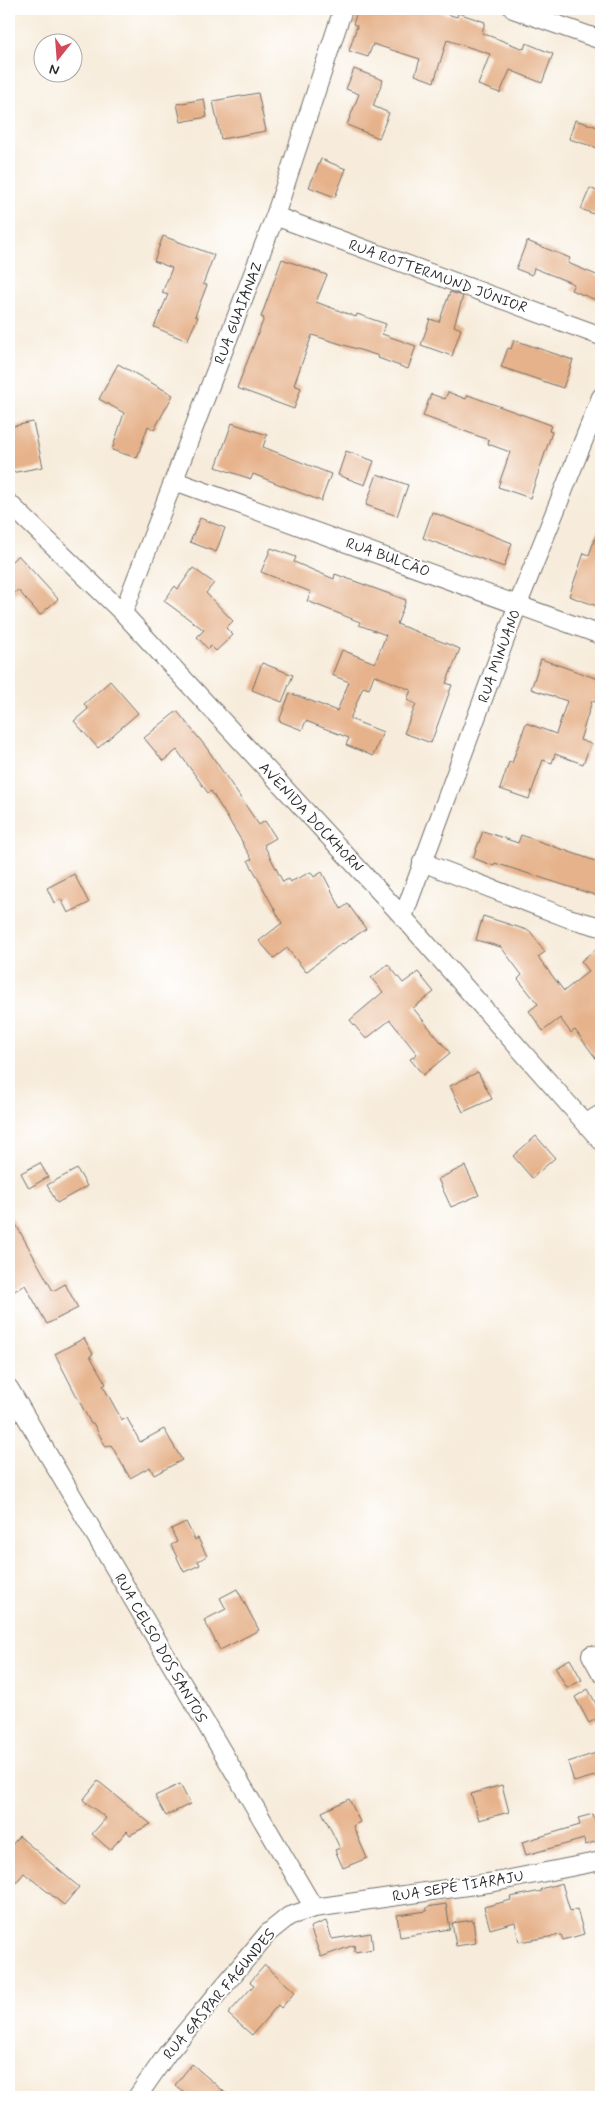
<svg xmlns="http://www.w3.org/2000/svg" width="610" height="2106" viewBox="0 0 610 2106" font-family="Mynerve,sans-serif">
	<rect width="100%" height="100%" fill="#fff"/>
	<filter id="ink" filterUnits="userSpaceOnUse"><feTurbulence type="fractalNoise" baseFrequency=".02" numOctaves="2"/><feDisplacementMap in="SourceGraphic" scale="10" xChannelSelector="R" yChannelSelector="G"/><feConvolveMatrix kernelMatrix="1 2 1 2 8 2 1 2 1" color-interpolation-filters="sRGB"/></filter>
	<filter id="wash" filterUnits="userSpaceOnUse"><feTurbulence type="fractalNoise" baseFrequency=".0096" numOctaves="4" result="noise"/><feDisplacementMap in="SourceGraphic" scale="20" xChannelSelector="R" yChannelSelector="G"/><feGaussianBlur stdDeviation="1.12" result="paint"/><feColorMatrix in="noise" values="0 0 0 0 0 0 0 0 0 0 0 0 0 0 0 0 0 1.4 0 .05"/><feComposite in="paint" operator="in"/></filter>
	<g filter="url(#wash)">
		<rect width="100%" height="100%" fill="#f7ecdb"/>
		<g id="blocks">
			<!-- building -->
			<path fill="#e6b28b" d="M358 9H430L457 17 458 13 485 22 482 33 524 49 526 43 553 54 542 83 510 70 500 93 478 85 490 54 447 40 434 82 415 75 420 59 373 44 368 57 349 51 357 26 353 24Z
				M354 69 383 80 373 106 389 113 379 138 347 125 359 94 346 89Z
				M258 93 266 131 221 139 213 101Z
				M204 99 207 117 181 122 177 104Z
				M575 120 601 128V149L569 139Z
				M321 159 346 169 335 197 309 187Z
				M590 188 601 193V217L581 209Z
				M163 236 214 255 203 284 207 285 195 316 198 317 187 341 154 327 168 295 162 293 172 268 154 261Z
				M527 241 570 258 568 263 601 277V302L571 290 574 284 534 268 532 275 516 269Z
				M282 259 327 275 316 302 356 317 357 314 386 324 382 334 416 346 408 369 378 358 379 356 312 335 294 385 301 388 294 409 237 388 264 318 261 317Z
				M450 292 463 296 454 326 461 329 452 356 421 345 430 319 439 322Z
				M514 340 573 360 563 388 501 367 508 348 511 349Z
				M118 364 173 395 154 430 148 426 137 458 112 450 124 413 99 399Z
				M448 392 466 399 468 395 551 425 549 431 552 432 530 498 498 487 510 452 488 444 489 440 423 416 431 394 445 399Z
				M33 422 43 467 11 473 9 459V427Z
				M232 423 267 435 263 447 331 474 321 501 253 474 251 479 216 467Z
				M346 451 374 461 365 485 338 475Z
				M377 474 408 485 397 516 366 505Z
				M432 512 512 543 504 567 423 538Z
				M200 518 225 528 216 552 190 542Z
				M599 527H601V594L597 606 569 596 584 553 589 555Z
				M271 548 296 557 294 562 334 579 335 574 406 600 397 624 460 649 446 683 452 685 431 743 404 733 416 704 407 700 411 690 374 675 369 689 363 687 350 719 383 732 373 756 346 745 349 738 306 721 302 730 279 721 290 693 337 711 349 682 332 675 342 650 375 663 386 635 359 625 360 622 307 601 311 592 261 572Z
				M18 555 58 599 40 615 18 590 9 598V564Z
				M193 568 214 583 206 593 233 621 226 628 233 635 216 651 211 646 208 649 197 637 204 630 164 601 175 586 178 589Z
				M541 659 601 680V704L592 701 580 740 591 744 583 764 555 754 552 763 543 760 529 799 500 789 509 762 512 763 526 723 556 734 567 701 531 689Z
				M262 663 293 675 282 702 252 690Z
				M110 681 138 713 98 748 74 721 88 709 84 704Z
				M177 711 206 747 259 825 265 821 276 838 264 845 283 882 288 879 290 882 311 872 314 877 322 872 341 909 348 904 366 929 343 944 342 943 306 972 287 948 274 958 259 941 282 923 248 860 252 859 242 843H243L211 791 208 793 177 750 163 761 144 738Z
				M483 831 518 843 521 835 601 863V897L495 863 494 866 473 858Z
				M74 874 89 903 68 913 61 899 54 903 47 888Z
				M483 916 530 931 545 952 538 957 564 991 589 971 581 961 601 945V1065L575 1030 571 1033 560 1018 543 1031 529 1011 538 1004 518 979 522 975 501 947 476 940Z
				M388 964 403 983 418 972 434 992 413 1008 450 1053 423 1075 410 1059 417 1054 390 1020 366 1039 350 1020 383 992 371 978Z
				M478 1072 492 1099 463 1112 450 1086Z
				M536 1136 555 1158 532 1178 513 1156Z
				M40 1163 48 1177 29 1188 21 1173Z
				M465 1166 479 1195 451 1207 438 1179Z
				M77 1169 87 1186 57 1203 47 1185Z
				M9 1212 53 1291 65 1284 78 1308 47 1324 25 1285 9 1294Z
				M84 1338 93 1354 90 1356 106 1384 103 1386 122 1420 127 1418 140 1442 164 1429 182 1460 154 1475 150 1467 130 1478 111 1445 106 1447 93 1423 91 1424 55 1354Z
				M186 1522 195 1540 198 1538 207 1556 198 1561 200 1565 184 1572 171 1545 177 1542 171 1529Z
				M237 1589 259 1630 220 1650 204 1620 226 1609 220 1598Z
				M570 1659 582 1680 567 1688 555 1667Z
				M588 1689 601 1713V1716L589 1723 575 1697Z
				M596 1753 601 1768 596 1770 598 1775 574 1782 568 1762Z
				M98 1781 151 1824 130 1835 127 1831 110 1850 92 1834 106 1818 83 1800Z
				M180 1784 190 1804 166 1816 155 1796Z
				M502 1785 509 1812 479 1820 471 1794Z
				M349 1799 360 1822 353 1826 367 1858 343 1868 335 1850 340 1848 322 1812Z
				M593 1814 601 1840 585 1845 584 1839 526 1855 522 1842 580 1825 578 1818Z
				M19 1836 79 1887 64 1905 24 1873 9 1891V1849Z
				M562 1883 570 1911 577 1909 584 1934 563 1940 561 1935 519 1942 515 1922 490 1929 484 1907 511 1900 510 1897 542 1891 541 1889Z
				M446 1904 450 1929 400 1937 397 1915 427 1911V1907Z
				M473 1920 476 1943 456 1946 452 1923Z
				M326 1921 332 1939 371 1933 373 1949 355 1952 354 1945 321 1957 310 1927Z
				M265 1965 295 1992 281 2008 278 2005 252 2035 228 2014 254 1985 250 1982Z
				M192 2064 230 2097H189L175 2085Z"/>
		</g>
	</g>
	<g filter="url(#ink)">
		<use href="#blocks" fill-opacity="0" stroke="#726f69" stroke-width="1"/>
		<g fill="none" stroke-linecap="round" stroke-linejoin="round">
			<defs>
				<path id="minor" d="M513 9 601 40
					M275 216 601 336
					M175 481 601 635
					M9 503 123 613 403 917 601 1141
					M123 613 275 216 343 9
					M422 862 568 918 601 927
					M403 917 518 604 601 397
					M586 1123 601 1114
					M9 1388 314 1908
					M591 1655 601 1673
					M137 2097 167 2054 268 1933 289 1916 314 1908 495 1882 601 1861"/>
			</defs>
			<!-- minor casing -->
			<use href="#minor" stroke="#726f69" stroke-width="20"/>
			<!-- minor -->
			<use href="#minor" stroke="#fff" stroke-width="18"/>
		</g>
	</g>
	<g text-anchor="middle" stroke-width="4" stroke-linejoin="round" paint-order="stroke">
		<!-- street labels -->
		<g font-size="15" fill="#2b2b2b" stroke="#fff">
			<text transform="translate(438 276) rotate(20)" y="5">RUA ROTTERMUND JÚNIOR</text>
			<text transform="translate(238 313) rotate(-69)" y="5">RUA GUAIANAZ</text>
			<text transform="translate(388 557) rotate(20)" y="5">RUA BULCÃO</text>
			<text transform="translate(499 656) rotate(-70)" y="5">RUA MINUANO</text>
			<text transform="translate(311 817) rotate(47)" y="5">AVENIDA DOCKHORN</text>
			<text transform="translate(161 1648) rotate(60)" y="5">RUA CELSO DOS SANTOS</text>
			<text transform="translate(458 1886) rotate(-9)" y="5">RUA SEPÉ TIARAJU</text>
			<text transform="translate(219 1994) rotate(-50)" y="5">RUA GASPAR FAGUNDES</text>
		</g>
	</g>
	<!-- margin -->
	<rect width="610" height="2106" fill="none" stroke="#fff" stroke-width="30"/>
	<!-- north arrow -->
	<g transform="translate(58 58) rotate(197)"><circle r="24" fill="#ffffff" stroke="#aaaaaa"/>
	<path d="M0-4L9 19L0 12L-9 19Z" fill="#d1495b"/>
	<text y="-8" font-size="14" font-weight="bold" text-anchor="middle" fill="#2b2b2b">N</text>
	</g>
</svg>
